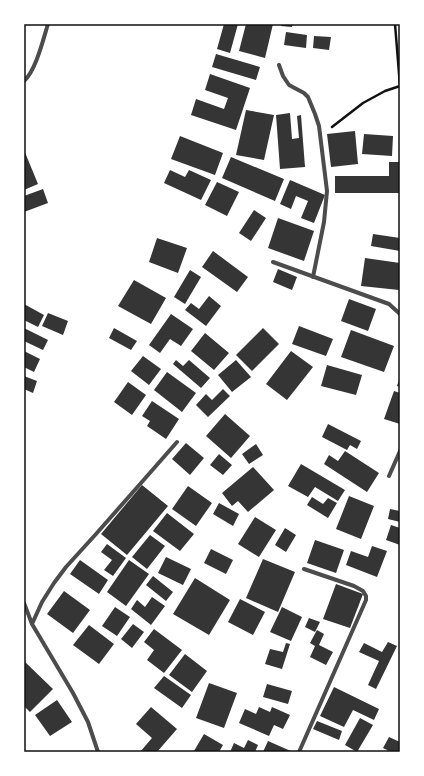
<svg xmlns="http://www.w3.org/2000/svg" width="424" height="776" viewBox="0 0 424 776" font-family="'Exo 2',sans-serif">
	<rect width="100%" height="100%" fill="#fff"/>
	<!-- building -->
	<path fill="#353535" d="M224 24H238L230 53 217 49Z
		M246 24H273L265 58 239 51Z
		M281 24H293L292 27 281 26Z
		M286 32 307 35 306 48 284 45Z
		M314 36 331 37 329 50 313 48Z
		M216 54 260 67 256 80 212 67Z
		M210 74 250 88 236 130 191 115 196 99 224 109 228 98 205 90Z
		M246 110 274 115 264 160 236 155Z
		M290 113 292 139 299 138 297 116 301 115 305 167 280 169 276 115Z
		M355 131 358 164 331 167 327 134Z
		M364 134 393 136 392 156 362 154Z
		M180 136 223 153 215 175 171 159Z
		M24 150 38 184 24 190Z
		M231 157 284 179 275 201 222 178Z
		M389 162H400V193H335V176H389Z
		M170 170 185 177 189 170 211 180 201 200 164 183Z
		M290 180 325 195 314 223 301 218 308 201 296 196 291 209 280 204Z
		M217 182 239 192 227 216 205 205Z
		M43 189 48 203 24 212V196Z
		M254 210 266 218 251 241 239 233Z
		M278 218 314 231 304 261 268 248Z
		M373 234 400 238V251L371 246Z
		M157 238 187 248 178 273 149 262Z
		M213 251 248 277 237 292 202 267Z
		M365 258 400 263V281L399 290 361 286Z
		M278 269 297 277 292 290 273 282Z
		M190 270 201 277 185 304 174 297Z
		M134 280 166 298 151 324 118 306Z
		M209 296 221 306 206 326 185 310 191 303 199 309Z
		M349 299 376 309 368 331 341 321Z
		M24 304 44 315 38 327 24 320Z
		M48 313 68 321 63 335 42 326Z
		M171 314 193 329 181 346 170 339 160 353 149 345Z
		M299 326 333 339 326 356 292 344Z
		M24 328 48 340 43 350 24 341Z
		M114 328 137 341 131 350 109 338Z
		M263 328 279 344 252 371 236 355Z
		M351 330 394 346 384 372 341 357Z
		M205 333 229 353 214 370 191 351Z
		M24 351 40 359 34 372 24 367Z
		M291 351 313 367 287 400 266 384Z
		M143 356 161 369 149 385 131 371Z
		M176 360 183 366 189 360 210 378 201 388 173 364Z
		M236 360 251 377 232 392 218 375Z
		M327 365 362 375 356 395 321 386Z
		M167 372 196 393 182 412 154 390Z
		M24 376 37 381 33 393 24 389Z
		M400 377V387L397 386Z
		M128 382 146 395 132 415 114 402Z
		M223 389 230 396 208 417 196 405 206 394 212 400Z
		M394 391 400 393V424L384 419Z
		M152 401 179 419 166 439 147 426 150 421 142 416Z
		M225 414 250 436 231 458 206 436Z
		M328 424 361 441 357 449 350 445 347 450 322 437Z
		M186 443 204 458 190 475 172 459Z
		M256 444 263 455 249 464 242 454Z
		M345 451 379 473 367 492 324 464 329 455 338 461Z
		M219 454 232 465 223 475 210 465Z
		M301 464 345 490 338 501 315 487 308 497 288 486Z
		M253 467 274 490 248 512 238 501 232 506 222 493Z
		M142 485 168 506 127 555 101 534Z
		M188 486 212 503 196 526 172 509Z
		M349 496 374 506 361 539 336 529Z
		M312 497 323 504 328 498 337 503 328 518 307 505Z
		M219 503 239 514 233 526 213 514Z
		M390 509 400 511V522L388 519Z
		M167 513 194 534 180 551 153 531Z
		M255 517 276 530 259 557 238 544Z
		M391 525 400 528V545L386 540Z
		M285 528 296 535 286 552 275 545Z
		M150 535 165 546 147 569 132 557Z
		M315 540 344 550 336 573 307 563Z
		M107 544 126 558 113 576 104 570 112 560 101 552Z
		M372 546 387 551 377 577 346 565 351 551 368 557Z
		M211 549 233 560 226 574 204 563Z
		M166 557 191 569 183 585 158 573Z
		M263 559 295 572 278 612 246 598Z
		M80 560 108 580 99 594 70 574Z
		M129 560 149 574 126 606 107 592Z
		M153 576 173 592 166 601 146 585Z
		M195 578 230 600 209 635 173 614Z
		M336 584 363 594 350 628 323 619Z
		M64 591 90 610 73 633 47 614Z
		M152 597 165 606 151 625 131 609 137 600 145 607Z
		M240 599 265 612 253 635 228 622Z
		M115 607 130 617 117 636 102 626Z
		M282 607 302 617 291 641 270 632Z
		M309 618 320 622 315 632 305 627Z
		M133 624 144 632 132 648 121 639Z
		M89 625 114 644 99 664 73 645Z
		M154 629 182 650 164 673 147 660 154 650 144 642Z
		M317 630 324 634 319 645 333 652 326 665 310 657 315 646 310 643Z
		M388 642 397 646 376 689 368 685 379 661 359 652 364 643 382 652Z
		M286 643 290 644 282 669 265 664 270 649 283 652Z
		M185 654 207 671 192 692 169 675Z
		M24 661 53 689 30 712 24 706Z
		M164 676 191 695 182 708 154 688Z
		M209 683 237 693 224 728 196 718Z
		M267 684 292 691 288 704 263 697Z
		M334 687 379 709 374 720 353 710 344 727 320 716Z
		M57 700 72 722 50 736 35 715Z
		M151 707 177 729 157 752H140L152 738 136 724Z
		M259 707 270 712 272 707 290 715 283 729 274 725 269 736 239 723 245 709 256 714Z
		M360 718 373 725 357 752 345 745Z
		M317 721 342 731 339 740 313 729Z
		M204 734 223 745 219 752 194 751Z
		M389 737 400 742V752H391L383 748Z
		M248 740 258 745 255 752H230L234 743 244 748Z
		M268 741 293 752H263Z"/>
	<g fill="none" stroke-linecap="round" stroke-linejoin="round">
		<!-- path -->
		<path stroke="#111" stroke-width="2.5" d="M395 24 400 86
			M332 127 363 103 385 91 400 86"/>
		<!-- minor -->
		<path stroke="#4c4c4c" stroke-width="4" d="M279 65 283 76 289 85 304 93 308 97 315 114 319 126 327 191 324 222 313 277
			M24 81C36 70 43 40 48 24
			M273 262 389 304 400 314
			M389 476 400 451
			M24 603 32 624 73 693 88 722 98 752
			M32 624 42 602 54 583 66 567 96 534 141 483 177 442
			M299 752 366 600V596L363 591 354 586 304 569"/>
	</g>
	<!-- border -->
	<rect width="424" height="776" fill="none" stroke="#ffffff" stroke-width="50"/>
	<rect x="25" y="25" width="374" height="726" fill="none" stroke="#111" stroke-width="1.5"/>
</svg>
